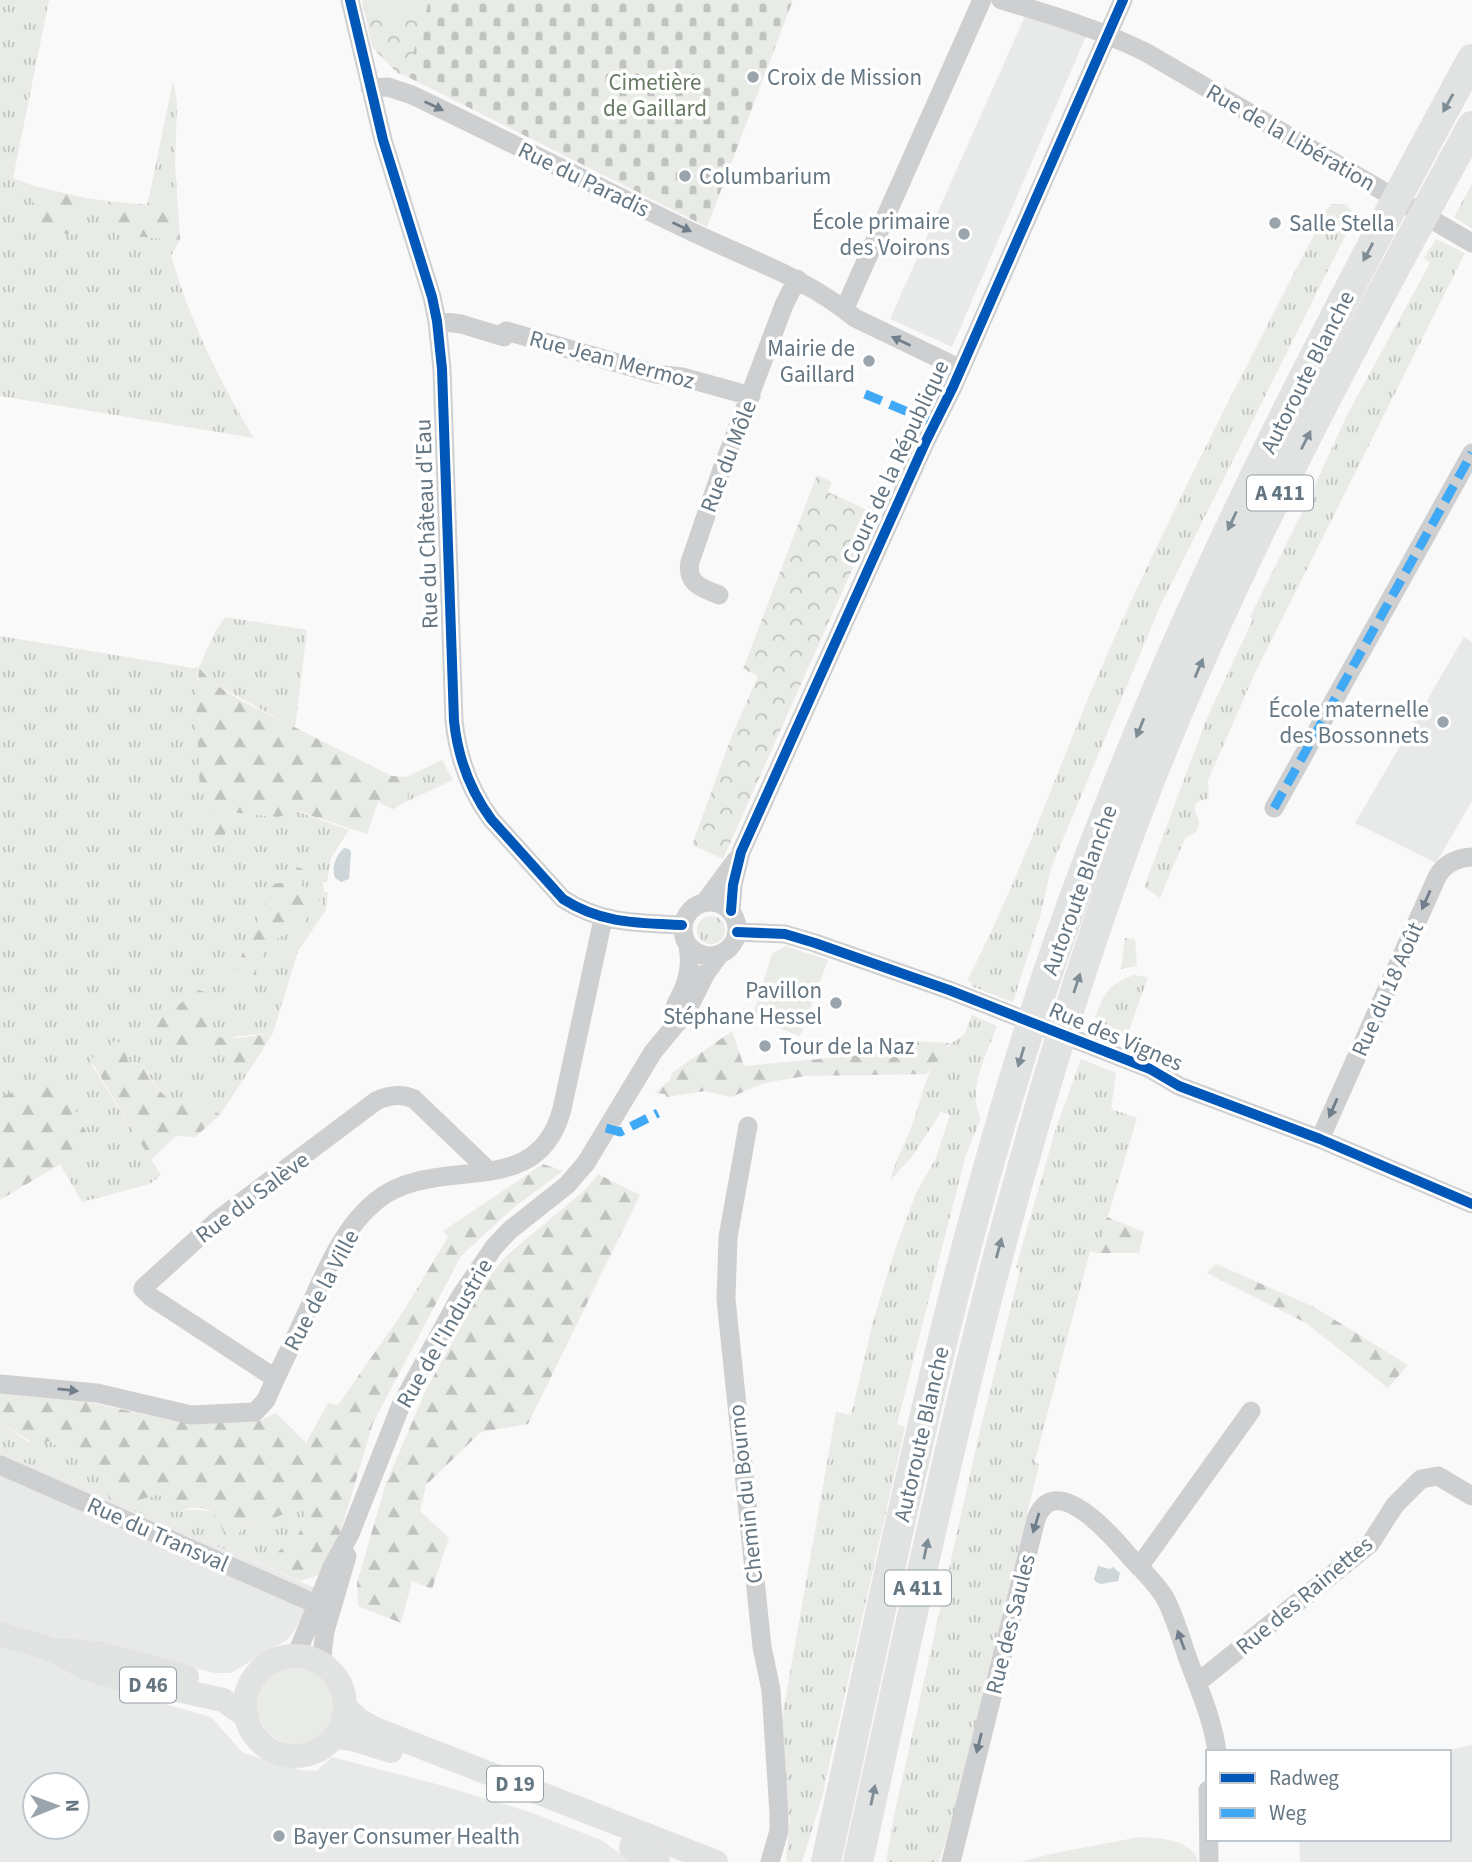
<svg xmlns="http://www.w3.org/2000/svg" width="1472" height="1862" viewBox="0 0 1472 1862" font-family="'Source Sans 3',sans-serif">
	<defs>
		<pattern id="grass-tufts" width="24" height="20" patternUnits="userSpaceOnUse" patternTransform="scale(1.75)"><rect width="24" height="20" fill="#e8ebe6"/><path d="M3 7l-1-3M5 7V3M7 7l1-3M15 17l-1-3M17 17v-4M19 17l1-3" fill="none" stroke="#c0c3c0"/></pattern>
		<pattern id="forest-firs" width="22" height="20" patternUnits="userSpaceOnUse" patternTransform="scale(1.75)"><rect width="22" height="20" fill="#e8ebe6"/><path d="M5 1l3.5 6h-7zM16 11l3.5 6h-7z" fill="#c0c3c0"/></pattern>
		<pattern id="cemetery-stones" width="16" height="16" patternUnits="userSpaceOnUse" patternTransform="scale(1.75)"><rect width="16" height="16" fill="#e8ebe6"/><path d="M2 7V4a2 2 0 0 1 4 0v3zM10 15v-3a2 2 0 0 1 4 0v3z" fill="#c0c3c0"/></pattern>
		<pattern id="park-crowns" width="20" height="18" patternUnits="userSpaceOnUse" patternTransform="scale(1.75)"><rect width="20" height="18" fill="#e8ebe6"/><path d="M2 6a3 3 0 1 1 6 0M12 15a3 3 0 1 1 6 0" fill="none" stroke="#c0c3c0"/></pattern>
	</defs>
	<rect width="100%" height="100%" fill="#f9f9f9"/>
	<!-- built -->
	<path fill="#e8e9e9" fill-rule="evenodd" d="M1026 14 1087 34 952 347 890 319Z
		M1464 637 1472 642V801L1436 863 1355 823Z
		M0 1452 315 1588 297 1627 288 1639 231 1673H215L170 1663 158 1702 211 1717 243 1753 300 1770 316 1771 332 1757 440 1785 530 1812 601 1840 632 1862H0ZM35 1785H77V1827H35Z
		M1472 1745V1862H1300L1299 1839H1449V1752H1437Z"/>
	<!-- grass -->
	<path fill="url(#grass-tufts)" fill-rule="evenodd" d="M0 0H49L13 178 34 186 29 228 73 216 85 210 86 198 108 201 119 235 180 240 171 256C191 322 218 379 254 438L0 396Z
		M173 81 177 101 175 166 178 207 163 203V189L151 188Z
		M1472 184V229L1454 217Z
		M1332 204H1346L1351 211 1346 234 1161 604 1051 868 1040 917 1013 1002 971 986 972 983 967 981C1024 871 1062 754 1113 641 1179 494 1254 352 1327 209Z
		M1436 239 1465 253 1255 673 1208 780 1209 798 1197 802 1194 808 1199 822 1197 831 1185 838 1160 898 1144 887 1207 718 1253 619 1250 617 1305 507 1347 415 1430 263 1424 258Z
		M225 617 307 630 295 728 213 683 199 669 197 678 213 798 229 812 278 817 296 811 349 830 331 858 327 882H323L324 892H328L326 910 298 951 273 1033 240 1036 222 1040 208 1033 212 1000 200 990 178 1005 163 1009 219 1047 235 1065 256 1060 220 1115 191 1095 175 1105C168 1098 159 1091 154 1083 144 1068 147 1065 128 1061L124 1047 92 1065 161 1175 150 1184 82 1202 60 1164 91 1145 0 1097V636L193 668 199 667 215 632ZM297 868 302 886 322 903 297 928 279 937 264 951 256 968 257 980 233 974 264 907V894L290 882Z
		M442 760 453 780 408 801 406 777Z
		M697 930a14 14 0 1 1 28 0a14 14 0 1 1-28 0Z
		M1125 938 1135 939 1137 966 1121 969Z
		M1134 975 1148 977 1126 1039 1095 1017C1105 992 1108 985 1134 975Z
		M972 1015 997 1026C987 1054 966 1090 981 1119L966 1154 897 1424 905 1427 822 1797 802 1862H786L790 1821 780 1730 836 1412 851 1415 874 1318 894 1253 916 1193 936 1158 950 1115 941 1112 914 1154 890 1181C895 1161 905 1144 912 1125 926 1089 926 1055 964 1035Z
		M1081 1059 1116 1073 1111 1109 1137 1118 1097 1253 1090 1251 1035 1461 1039 1465 952 1821 939 1862H886L894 1816 977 1443 1020 1270 1016 1267 1056 1128Z
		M0 1422 28 1442 49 1441 104 1474 109 1499 0 1452Z
		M160 1494 167 1509C192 1515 214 1497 224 1533L237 1538 242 1525C266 1524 281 1510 300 1508L304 1512C304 1545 279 1543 265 1566L121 1505Z"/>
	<!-- forest -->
	<path fill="url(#forest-firs)" d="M34 186 86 198 85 210 73 216V235L29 228Z
		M151 188 163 189V203L178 207 180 240 118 235 108 201 147 205Z
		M199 668 213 683 240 700 392 776 406 777 408 801 392 809 378 802 367 834 297 811 278 817 229 812 224 840 212 838 213 798 200 792 196 703Z
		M297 867 303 869 302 886 322 903 297 928 279 937 264 951 256 968 257 981 233 974 264 907V894L271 884 290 882Z
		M199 990 208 993 212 1000 209 1034C228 1043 252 1035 273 1033L256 1060 235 1065 219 1047 183 1054 158 1036 149 1017 163 1009 178 1005Z
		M732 1031 744 1066 905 1051 909 1041 949 1043 927 1074 805 1076 764 1083 731 1097 705 1091 667 1097 665 1094 655 1093 670 1080 672 1073Z
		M116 1040 124 1047 128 1061C147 1065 144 1068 153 1083 158 1091 168 1098 175 1104L191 1095 220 1115 195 1137 176 1136 151 1160 90 1059Z
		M45 1081 69 1096 92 1145 0 1200V1097Z
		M543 1164 563 1171 513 1208 461 1256 373 1423 339 1537 319 1575 300 1581 265 1566C279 1543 304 1545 304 1512L300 1508 295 1509 265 1522 243 1525 237 1538 232 1542 227 1540C219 1523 216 1504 190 1508 184 1509 179 1512 173 1512L167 1509 160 1494 121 1505 109 1499 104 1474 49 1441 36 1445 0 1422V1392L70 1398 180 1422 259 1421 276 1413 306 1443 328 1403 338 1405 403 1312 448 1237 443 1231Z
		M598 1174 640 1195 528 1424 481 1432 426 1485 420 1511 449 1538 432 1589 412 1581 401 1623 358 1606 357 1583 386 1483 426 1390 461 1326 490 1276 506 1256 585 1190Z
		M1107 1217 1144 1232 1139 1253H1097Z
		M1216 1264 1314 1307 1408 1365 1388 1388 1306 1323 1207 1273Z"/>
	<!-- cemetery -->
	<path fill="url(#cemetery-stones)" d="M429 0H793L707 227 406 76Z"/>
	<!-- park -->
	<path fill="url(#park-crowns)" d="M362 0H429L406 76 397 73 372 47Z
		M817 475 832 482 828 492 867 510 871 501 881 505 723 859 692 845 732 735 758 676 743 669Z"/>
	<!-- garden -->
	<path fill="#e8ebe6" d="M383 0H429L423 22 380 9Z
		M785 946 828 960 800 1036 752 1018 772 954Z
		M257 1705a39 39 0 1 1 78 0a39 39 0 1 1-78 0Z
		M1139 1837C1158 1838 1193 1839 1198 1862H1021L1051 1854Z"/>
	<!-- water -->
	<path fill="#ced6d9" d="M344 848 349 849 351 852 349 879 341 882 335 878C331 868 336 855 344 848Z
		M1098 1566 1110 1569 1113 1567 1120 1573 1118 1581 1101 1584 1096 1582 1094 1579Z"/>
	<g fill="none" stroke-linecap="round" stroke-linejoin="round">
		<!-- minor -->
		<path stroke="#cecfd0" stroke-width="19" d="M350 0 383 140 432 297 437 321 442 369 454 721C458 758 469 789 491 819L563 899C602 924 638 923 682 925
			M1001 0C1052 15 1099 29 1147 53L1472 243
			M370 88 388 87 412 95C504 139 594 185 686 229 745 258 804 276 855 318L961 369
			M845 308 982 0
			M437 321 461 324 504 337 506 331 656 374 682 377 751 396
			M719 595C702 588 686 584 690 562L722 469 784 305 797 279
			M1274 808 1472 453
			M683 929a27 27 0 1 1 54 0a27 27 0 1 1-54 0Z
			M705 902 736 860
			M731 911 733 885 741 852 926 441 953 387 1123 0
			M737 932 785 934 815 943 949 990 1150 1069 1179 1086 1320 1139 1472 1204
			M676 1004C687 985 692 968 688 946
			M748 1126 728 1237 726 1299 762 1647 771 1690 779 1814V1831L770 1862
			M1320 1139 1437 877C1444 864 1457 858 1472 857
			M275 1378 151 1297 143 1289 144 1287 219 1219 376 1101C389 1095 401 1093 414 1099L489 1171
			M0 1384 97 1393 191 1415 255 1412 266 1400C277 1374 290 1349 302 1323 322 1281 339 1231 376 1201 437 1151 537 1205 562 1109L603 919
			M0 1465 316 1604
			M1139 1567 1251 1411
			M296 1656 332 1567 350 1534 401 1405 460 1297 494 1247 510 1230 567 1185 586 1163 653 1052 687 1011 706 973 720 954
			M321 1663 325 1631 347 1556
			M1197 1683 1370 1544 1395 1505 1421 1479 1438 1476 1472 1496
			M1208 1790 1209 1862
			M951 1862 1036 1519C1055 1468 1114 1538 1130 1557 1142 1570 1156 1583 1165 1598 1175 1617 1181 1639 1188 1659 1199 1689 1213 1720 1217 1752"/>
		<!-- major -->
		<path stroke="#e1e2e2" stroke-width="24" d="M0 1634 50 1649 86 1668 103 1674 223 1700 247 1717
			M62 1650 102 1654 187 1677
			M245 1706a50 50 0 1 1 100 0a50 50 0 1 1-100 0Z
			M346 1708 359 1720 375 1729 716 1862
			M335 1736 356 1740 391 1751"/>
		<!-- highway -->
		<path stroke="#e1e2e2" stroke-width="30" d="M634 1847 655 1862
			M826 1862C894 1554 954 1242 1058 943 1166 634 1316 345 1472 59
			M858 1862C934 1517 1003 1179 1125 846 1216 597 1345 359 1472 126"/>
		<!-- quiet -->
		<path stroke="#3fa9f5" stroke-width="9" stroke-dasharray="18 9" stroke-linecap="butt" d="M865 394 934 423
			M1274 808 1472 453
			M606 1128 620 1132 658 1113"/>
		<defs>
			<path id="cycleway" d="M350 0 383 140 432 297 437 321 442 369 454 721C458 758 469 789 491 819L563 899C602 924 638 923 682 925
				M731 911 733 885 741 852 926 441 953 387 1123 0
				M737 932 785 934 815 943 949 990 1150 1069 1179 1086 1320 1139 1472 1204"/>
		</defs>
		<!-- cycleway casing -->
		<use href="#cycleway" stroke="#fff" stroke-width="15"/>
		<!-- cycleway -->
		<use href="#cycleway" stroke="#0057b8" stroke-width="10"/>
	</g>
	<!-- one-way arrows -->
	<defs><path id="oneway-solid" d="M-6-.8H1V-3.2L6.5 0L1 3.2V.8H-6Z" transform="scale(1.75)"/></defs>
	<g fill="#7e8c96">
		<use href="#oneway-solid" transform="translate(1448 103) rotate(119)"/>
		<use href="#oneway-solid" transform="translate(1368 252) rotate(118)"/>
		<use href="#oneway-solid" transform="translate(1306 440) rotate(-63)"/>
		<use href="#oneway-solid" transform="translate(1232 521) rotate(115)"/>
		<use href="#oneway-solid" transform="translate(1199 668) rotate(-67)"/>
		<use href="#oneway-solid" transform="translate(1140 728) rotate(112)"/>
		<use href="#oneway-solid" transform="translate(1077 983) rotate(-72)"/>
		<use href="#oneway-solid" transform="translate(1021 1057) rotate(107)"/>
		<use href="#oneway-solid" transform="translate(999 1248) rotate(-75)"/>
		<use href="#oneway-solid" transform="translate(926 1549) rotate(-78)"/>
		<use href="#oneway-solid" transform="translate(873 1795) rotate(-78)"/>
	</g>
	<g fill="#707f8b">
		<use href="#oneway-solid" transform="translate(434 106) rotate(26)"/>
		<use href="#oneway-solid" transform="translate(682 227) rotate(26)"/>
		<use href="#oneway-solid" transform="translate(901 341) rotate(-155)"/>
		<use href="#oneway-solid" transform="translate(1426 900) rotate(114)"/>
		<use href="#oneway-solid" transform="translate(1333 1108) rotate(114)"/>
		<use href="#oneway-solid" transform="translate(68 1390) rotate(6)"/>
		<use href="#oneway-solid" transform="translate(1036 1523) rotate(107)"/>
		<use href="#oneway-solid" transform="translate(1181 1640) rotate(-110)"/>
		<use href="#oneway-solid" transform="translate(979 1743) rotate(104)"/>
	</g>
	<!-- markers -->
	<g fill="#99a4ac" stroke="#fff" stroke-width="2.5">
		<circle cx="753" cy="77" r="7"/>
		<circle cx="685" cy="176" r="7"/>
		<circle cx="1275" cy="223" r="7"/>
		<circle cx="964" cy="234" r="7"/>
		<circle cx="869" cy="361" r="7"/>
		<circle cx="1443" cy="722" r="7"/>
		<circle cx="836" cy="1003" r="7"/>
		<circle cx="765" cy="1046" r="7"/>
		<circle cx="279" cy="1836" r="7"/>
	</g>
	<g text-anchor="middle" stroke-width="7" stroke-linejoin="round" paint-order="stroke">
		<!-- shield labels -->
		<g fill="#fff" stroke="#939fa8" stroke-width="2">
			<rect x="1247" y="475.5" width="66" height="35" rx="5"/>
			<rect x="885" y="1570.5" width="66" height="35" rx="5"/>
			<rect x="120" y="1667.5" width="56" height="35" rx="5"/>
			<rect x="487" y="1766.5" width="56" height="35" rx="5"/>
		</g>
		<g font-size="21" font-weight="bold" fill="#657683">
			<text x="1280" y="500">A 411</text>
			<text x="918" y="1595">A 411</text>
			<text x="148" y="1692">D 46</text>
			<text x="515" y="1791">D 19</text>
		</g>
		<!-- poi labels -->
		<g font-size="23" fill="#657683" stroke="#fff" text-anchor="start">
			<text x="767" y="85">Croix de Mission</text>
			<text x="699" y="184">Columbarium</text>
			<text x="950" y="229" text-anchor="end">École primaire<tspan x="950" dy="26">des Voirons</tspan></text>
			<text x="1289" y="231">Salle Stella</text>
			<text x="855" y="356" text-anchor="end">Mairie de<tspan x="855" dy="26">Gaillard</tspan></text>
			<text x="1429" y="717" text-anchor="end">École maternelle<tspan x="1429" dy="26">des Bossonnets</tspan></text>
			<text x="822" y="998" text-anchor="end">Pavillon<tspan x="822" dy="26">Stéphane Hessel</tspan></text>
			<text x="779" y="1054">Tour de la Naz</text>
			<text x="293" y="1844">Bayer Consumer Health</text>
		</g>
		<!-- park labels -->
		<g font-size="23" fill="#687a64" stroke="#fff">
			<text x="655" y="90">Cimetière<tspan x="655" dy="26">de Gaillard</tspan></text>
		</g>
		<!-- street labels -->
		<g font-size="23" fill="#657683" stroke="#fff">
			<text transform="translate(1291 137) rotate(30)" y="8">Rue de la Libération</text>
			<text transform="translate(584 179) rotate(26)" y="8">Rue du Paradis</text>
			<text transform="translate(612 359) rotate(15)" y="8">Rue Jean Mermoz</text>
			<text transform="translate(1307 372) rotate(-63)" y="8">Autoroute Blanche</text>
			<text transform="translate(728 456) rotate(-69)" y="8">Rue du Môle</text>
			<text transform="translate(895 462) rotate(-65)" y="8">Cours de la République</text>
			<text transform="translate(426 524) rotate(-92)" y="8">Rue du Château d'Eau</text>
			<text transform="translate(1079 890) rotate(-70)" y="8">Autoroute Blanche</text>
			<text transform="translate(1387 989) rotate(-66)" y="8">Rue du 18 Août</text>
			<text transform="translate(1116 1036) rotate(23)" y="8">Rue des Vignes</text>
			<text transform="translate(252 1197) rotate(-37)" y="8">Rue du Salève</text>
			<text transform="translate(321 1290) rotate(-62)" y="8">Rue de la Ville</text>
			<text transform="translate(444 1333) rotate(-60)" y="8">Rue de l'Industrie</text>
			<text transform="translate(921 1434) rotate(-77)" y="8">Autoroute Blanche</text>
			<text transform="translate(745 1494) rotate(-96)" y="8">Chemin du Bourno</text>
			<text transform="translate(158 1534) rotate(24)" y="8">Rue du Transval</text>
			<text transform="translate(1304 1595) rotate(-40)" y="8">Rue des Rainettes</text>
			<text transform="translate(1010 1624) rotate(-76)" y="8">Rue des Saules</text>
		</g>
	</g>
	<!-- legend -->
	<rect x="1206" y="1750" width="245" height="91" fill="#ffffff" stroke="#c1c8cd" stroke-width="2"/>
	<rect x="1220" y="1773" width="35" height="10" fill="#0057b8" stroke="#c1c8cd" stroke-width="2"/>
	<text x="1269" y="1785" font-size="21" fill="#657683">Radweg</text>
	<rect x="1220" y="1808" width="35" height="10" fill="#3fa9f5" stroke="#c1c8cd" stroke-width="2"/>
	<text x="1269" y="1820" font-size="21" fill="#657683">Weg</text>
	<!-- north arrow -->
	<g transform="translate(56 1806) rotate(89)"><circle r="33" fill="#ffffff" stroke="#c1c8cd" stroke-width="2"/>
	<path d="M0-5L12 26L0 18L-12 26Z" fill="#99a4ac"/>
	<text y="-10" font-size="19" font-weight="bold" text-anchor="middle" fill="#657683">N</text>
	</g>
</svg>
